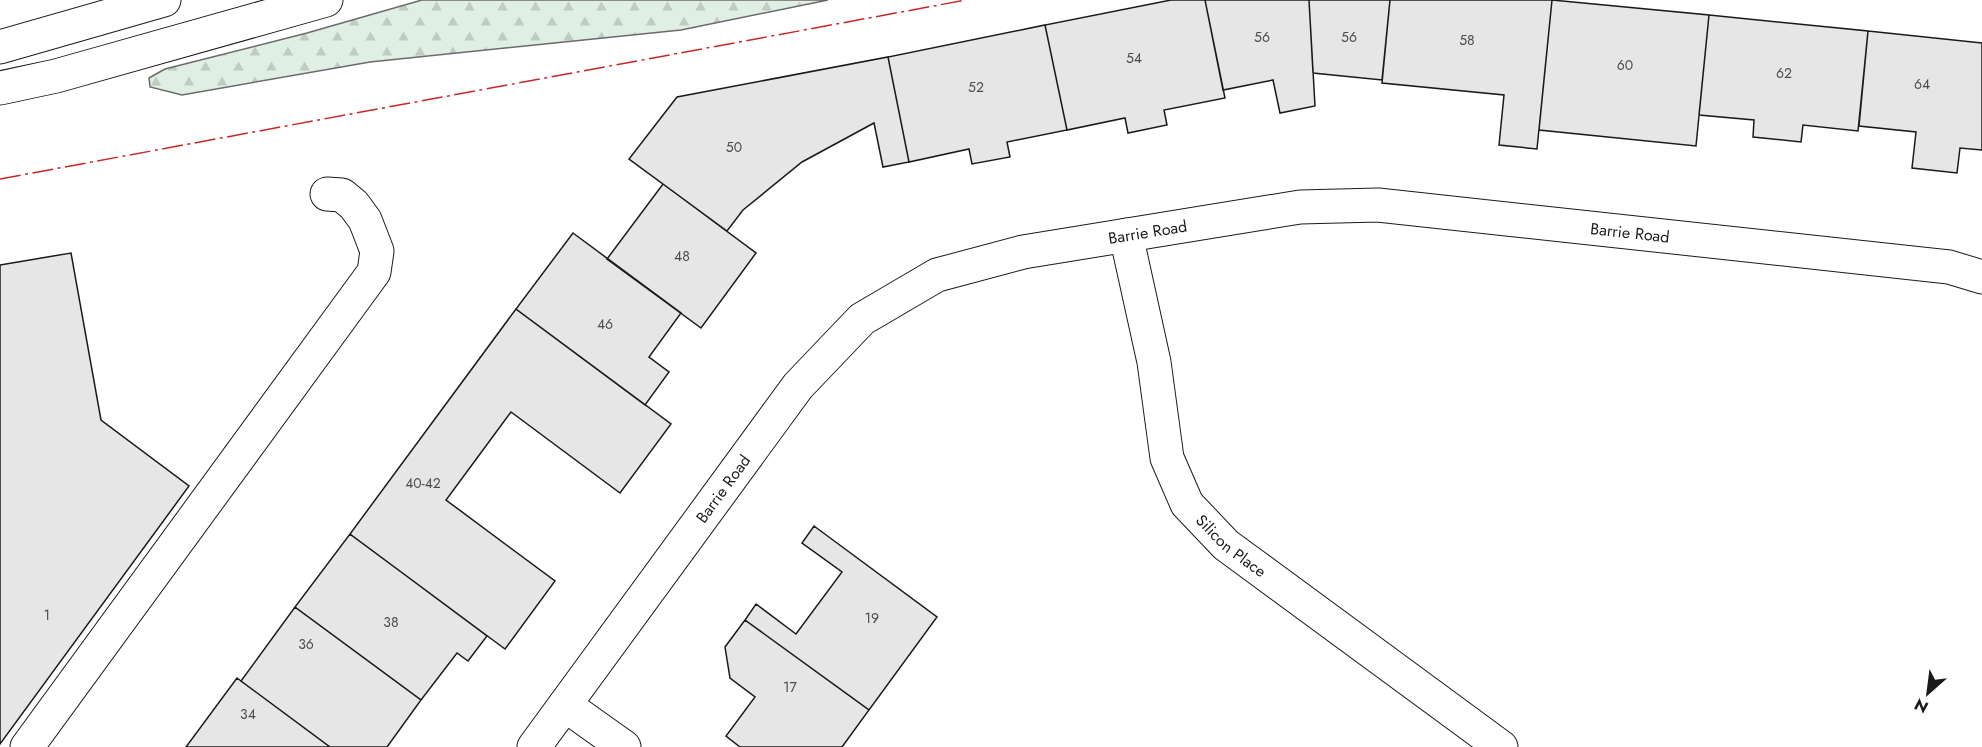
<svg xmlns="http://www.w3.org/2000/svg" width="1982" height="747" viewBox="0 0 1982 747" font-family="Jost,sans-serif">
	<defs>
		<pattern id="forest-firs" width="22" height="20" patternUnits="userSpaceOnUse" patternTransform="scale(1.5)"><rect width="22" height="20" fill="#e0efe3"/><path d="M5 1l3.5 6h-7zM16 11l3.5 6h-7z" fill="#c0ccc2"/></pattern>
	</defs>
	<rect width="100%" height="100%" fill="#fff"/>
	<!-- forest -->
	<path fill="url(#forest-firs)" stroke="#6a6a6a" stroke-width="1.5" d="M422 0H828L681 30 370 62 182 95 150 87 149 78 165 69 307 33Z"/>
	<!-- building -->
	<path fill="#e6e6e6" stroke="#1a1a1a" stroke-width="1.5" d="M1171 0H1205L1225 98 1164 110 1167 125 1128 133 1125 118 1067 130 1045 25Z
		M1205 0H1309L1315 106 1280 113 1273 80 1223 90Z
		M1309 0H1390L1382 80 1313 73Z
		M1390 0H1552L1537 149 1499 145 1504 95 1382 83Z
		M1552 0 1709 15 1696 146 1539 130Z
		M1709 15 1868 31 1858 131 1803 125 1801 142 1753 137 1754 120 1699 115Z
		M1045 25 1067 130 1007 142 1010 157 972 164 969 149 909 162 888 57Z
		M1868 31 1982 43V150L1960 148 1957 173 1912 168 1916 132 1859 126Z
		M888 57 909 162 883 167 874 123 802 162 743 210 727 231 629 159 677 97Z
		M663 184 756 253 701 328 607 259Z
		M573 233 681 313 649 357 669 372 645 405 516 309Z
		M71 253 101 420 189 486 0 744V265Z
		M516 309 671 424 620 493 511 412 480 454 446 500 555 581 505 649 350 534Z
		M814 526 937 617 869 710 745 620 756 604 796 634 842 572 802 543Z
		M350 534 487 636 468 661 457 653 421 700 295 607Z
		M295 607 421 700 387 747H330L241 681Z
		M745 620 869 710 842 747H740L726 736 755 697 730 678 725 647Z
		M237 678 241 681 330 747H186Z"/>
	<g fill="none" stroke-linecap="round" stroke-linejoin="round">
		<defs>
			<g id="minor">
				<path id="s1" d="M1126 235 1154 362 1167 458 1187 504 1226 545 1501 747"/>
				<path d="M565 705 624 747"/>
				<path d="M27 747 374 272 377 251 365 220 354 205 342 195 327 194"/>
				<path id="s2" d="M534 747 798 386 862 319 937 275 1023 252 1300 207 1378 205 1949 267 1982 277"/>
			</g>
			<path id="highway" d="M0 47 164 0
				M0 88 56 76 326 0"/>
		</defs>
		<!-- minor casing -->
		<use href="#minor" stroke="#1a1a1a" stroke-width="35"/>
		<!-- highway casing -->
		<use href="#highway" stroke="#1a1a1a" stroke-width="35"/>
		<!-- minor -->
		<use href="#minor" stroke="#fff" stroke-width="33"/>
		<!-- highway -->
		<use href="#highway" stroke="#fff" stroke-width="33"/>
		<!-- power -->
		<path stroke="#c62828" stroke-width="1.5" stroke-dasharray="21 4.5 3 4.5" stroke-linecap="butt" d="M0 179 966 0"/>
	</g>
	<g text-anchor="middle" stroke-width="4.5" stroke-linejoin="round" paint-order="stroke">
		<!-- number labels -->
		<g font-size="14" fill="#4d4d4d">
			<text x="1262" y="42">56</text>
			<text x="1349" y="42">56</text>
			<text x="1467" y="45">58</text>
			<text x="1134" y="63">54</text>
			<text x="1625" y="70">60</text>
			<text x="1784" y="78">62</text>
			<text x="1922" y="89">64</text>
			<text x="976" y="92">52</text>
			<text x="734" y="152">50</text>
			<text x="682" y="261">48</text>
			<text x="605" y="329">46</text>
			<text x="423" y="488">40-42</text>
			<text x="47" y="620">1</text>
			<text x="872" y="623">19</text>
			<text x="391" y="627">38</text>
			<text x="306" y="649">36</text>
			<text x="790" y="692">17</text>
			<text x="248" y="719">34</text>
		</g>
		<!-- street labels -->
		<g font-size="16" fill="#1a1a1a" stroke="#fff">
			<text dy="6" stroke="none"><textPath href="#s2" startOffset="842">Barrie Road</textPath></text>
			<text dy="6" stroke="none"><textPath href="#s2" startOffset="1328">Barrie Road</textPath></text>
			<text dy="6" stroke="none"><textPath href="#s2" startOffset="320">Barrie Road</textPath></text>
			<text dy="6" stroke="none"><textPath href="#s1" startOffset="338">Silicon Place</textPath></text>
		</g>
	</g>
	<!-- north arrow -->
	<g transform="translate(1928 693) rotate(208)" stroke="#ffffff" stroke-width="4.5" paint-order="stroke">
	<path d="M0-4.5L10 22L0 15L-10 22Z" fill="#1a1a1a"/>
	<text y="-9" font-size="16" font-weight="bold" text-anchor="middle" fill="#1a1a1a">N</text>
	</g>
</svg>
